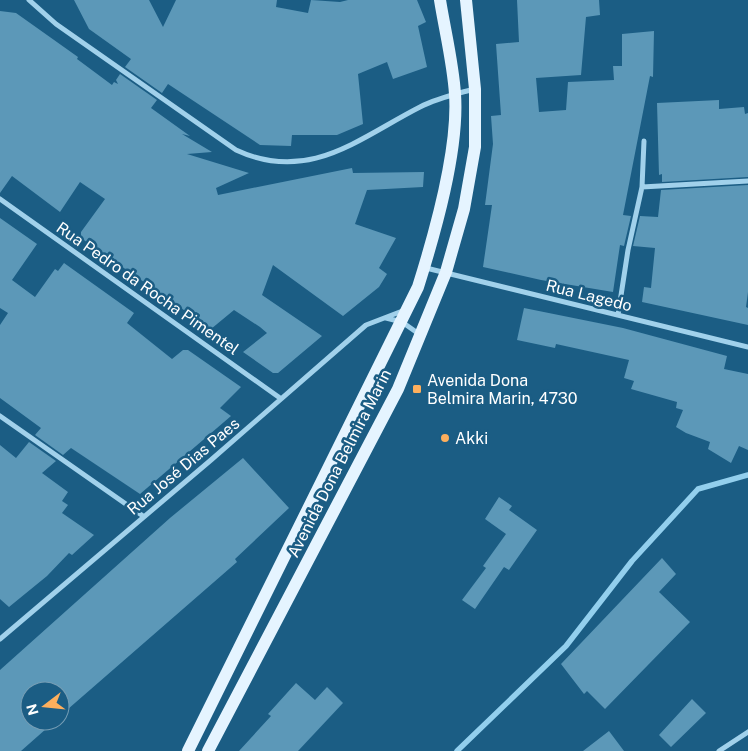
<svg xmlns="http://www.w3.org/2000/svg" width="748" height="751" viewBox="0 0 748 751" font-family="'Public Sans',sans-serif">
	<rect width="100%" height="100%" fill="#1b5d84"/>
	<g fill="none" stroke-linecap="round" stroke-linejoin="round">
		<!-- stream -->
		<path stroke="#93cfed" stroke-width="5.5" d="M457 751 566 646 632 561 698 489 748 475"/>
	</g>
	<!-- building -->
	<path fill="#5c98b8" d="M74 0H149L163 27 176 0H277L276 7 308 13 311 0 340 2 348 0H417L426 22 418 26 427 67 393 79 387 62 358 74 363 124 337 135H292L291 146 260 145 168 84 162 93 125 67 131 59 89 29Z
		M517 0H599L600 15 586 17 581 75 536 78 539 112 566 110 568 82 614 80 613 66H622V34L654 31 653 77 650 76 623 215 631 216 624 246 620 245 613 292 541 280 483 267 492 205H485L493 144 491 116 501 115 496 44 519 42Z
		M0 11 16 13 78 57 77 59 112 85 114 82 118 84 116 80 120 74 157 100 151 108 190 136 182 134 212 152 187 154 249 173 216 188 218 195 352 168 353 173 424 172 423 187 367 190 355 224 396 238 379 268 387 274 379 287 343 316 273 265 262 295 322 336 278 373H273L243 352 267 333 260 327 234 310 211 329 81 238V232L105 199 80 182 60 212 12 176 0 193Z
		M719 100V109L744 107 745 114 748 113V177L662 182V174L659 175 657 103Z
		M748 185V292L746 307 748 308V325L642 302 644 287 651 288 655 248 633 246 640 216 658 217 661 190Z
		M0 218 37 244 12 280 35 297 55 269 58 271 64 263 134 313 127 323 172 359 183 350H188L241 387 220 408 231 416 140 494 71 448 63 455 35 435 41 428 0 398V325L8 313 0 308Z
		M524 308 623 328 727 356 724 369 748 374V450L739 446 731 463 708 449 710 442 686 433 676 427 683 410 676 408 677 402 631 389 634 381 624 378 629 360 556 344 555 348 517 340Z
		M29 442 56 461 42 473 68 492 62 501 68 505 62 513 94 535 72 555 69 553 47 576 9 607 0 599V445L16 458Z
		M243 458 289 508 235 559 237 562 60 716V691H30V721H55L21 751H0V670L170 518Z
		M499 497 512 506 509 510 537 530 509 570 504 567 475 609 462 600 486 568 483 566 506 534 485 519Z
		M662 558 676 574 659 592 690 622 605 709 587 691 584 694 561 664Z
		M296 683 315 700 327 687 343 703 298 751H239L271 716 268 714Z
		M692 699 706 713 671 747 659 735Z
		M609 731 624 751H583Z"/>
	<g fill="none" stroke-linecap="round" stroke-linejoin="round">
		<!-- minor -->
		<path stroke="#a1d1eb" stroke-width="5" d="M29 0 56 24 236 150C309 184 359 138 420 107 437 98 456 94 474 89
			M642 187 748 181
			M0 199 280 398
			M426 268 748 347
			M618 315 628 250 642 187 644 141
			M386 318 402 322 419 334
			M0 416 143 516
			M0 639 211 460 366 325 405 310
			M719 751 748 732"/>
		<!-- primary -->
		<path stroke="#e5f4ff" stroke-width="12" d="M188 751 418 287C435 233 459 150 455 94 453 63 445 31 440 0
			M208 751 398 389 446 272 464 209 475 147V89L466 0"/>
	</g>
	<!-- markers -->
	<g fill="#fdaf5d" stroke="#1b5d84" stroke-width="2">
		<rect x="412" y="384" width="10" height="10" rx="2.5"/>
		<circle cx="445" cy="438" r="5"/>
	</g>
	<g text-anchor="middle" stroke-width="5" stroke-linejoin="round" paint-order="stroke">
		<!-- street labels -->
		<g font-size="16" fill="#fff" stroke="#1b5d84">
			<text transform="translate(148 288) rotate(35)" y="6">Rua Pedro da Rocha Pimentel</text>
			<text transform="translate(589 295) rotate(14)" y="6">Rua Lagedo</text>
			<text transform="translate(339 463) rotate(-63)" y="6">Avenida Dona Belmira Marin</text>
			<text transform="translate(183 466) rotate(-40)" y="6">Rua José Dias Paes</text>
		</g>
		<!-- poi labels -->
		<g font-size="16" fill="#fff" stroke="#1b5d84" text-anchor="start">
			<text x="427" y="386">Avenida Dona<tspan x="427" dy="18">Belmira Marin, 4730</tspan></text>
			<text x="455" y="444">Akki</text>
		</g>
	</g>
	<!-- north arrow -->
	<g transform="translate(45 706) rotate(254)"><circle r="24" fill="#1b5d84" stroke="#769eb5"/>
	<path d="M0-4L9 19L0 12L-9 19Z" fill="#fdaf5d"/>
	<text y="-8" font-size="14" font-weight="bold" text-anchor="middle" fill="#ffffff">N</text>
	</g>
</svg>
